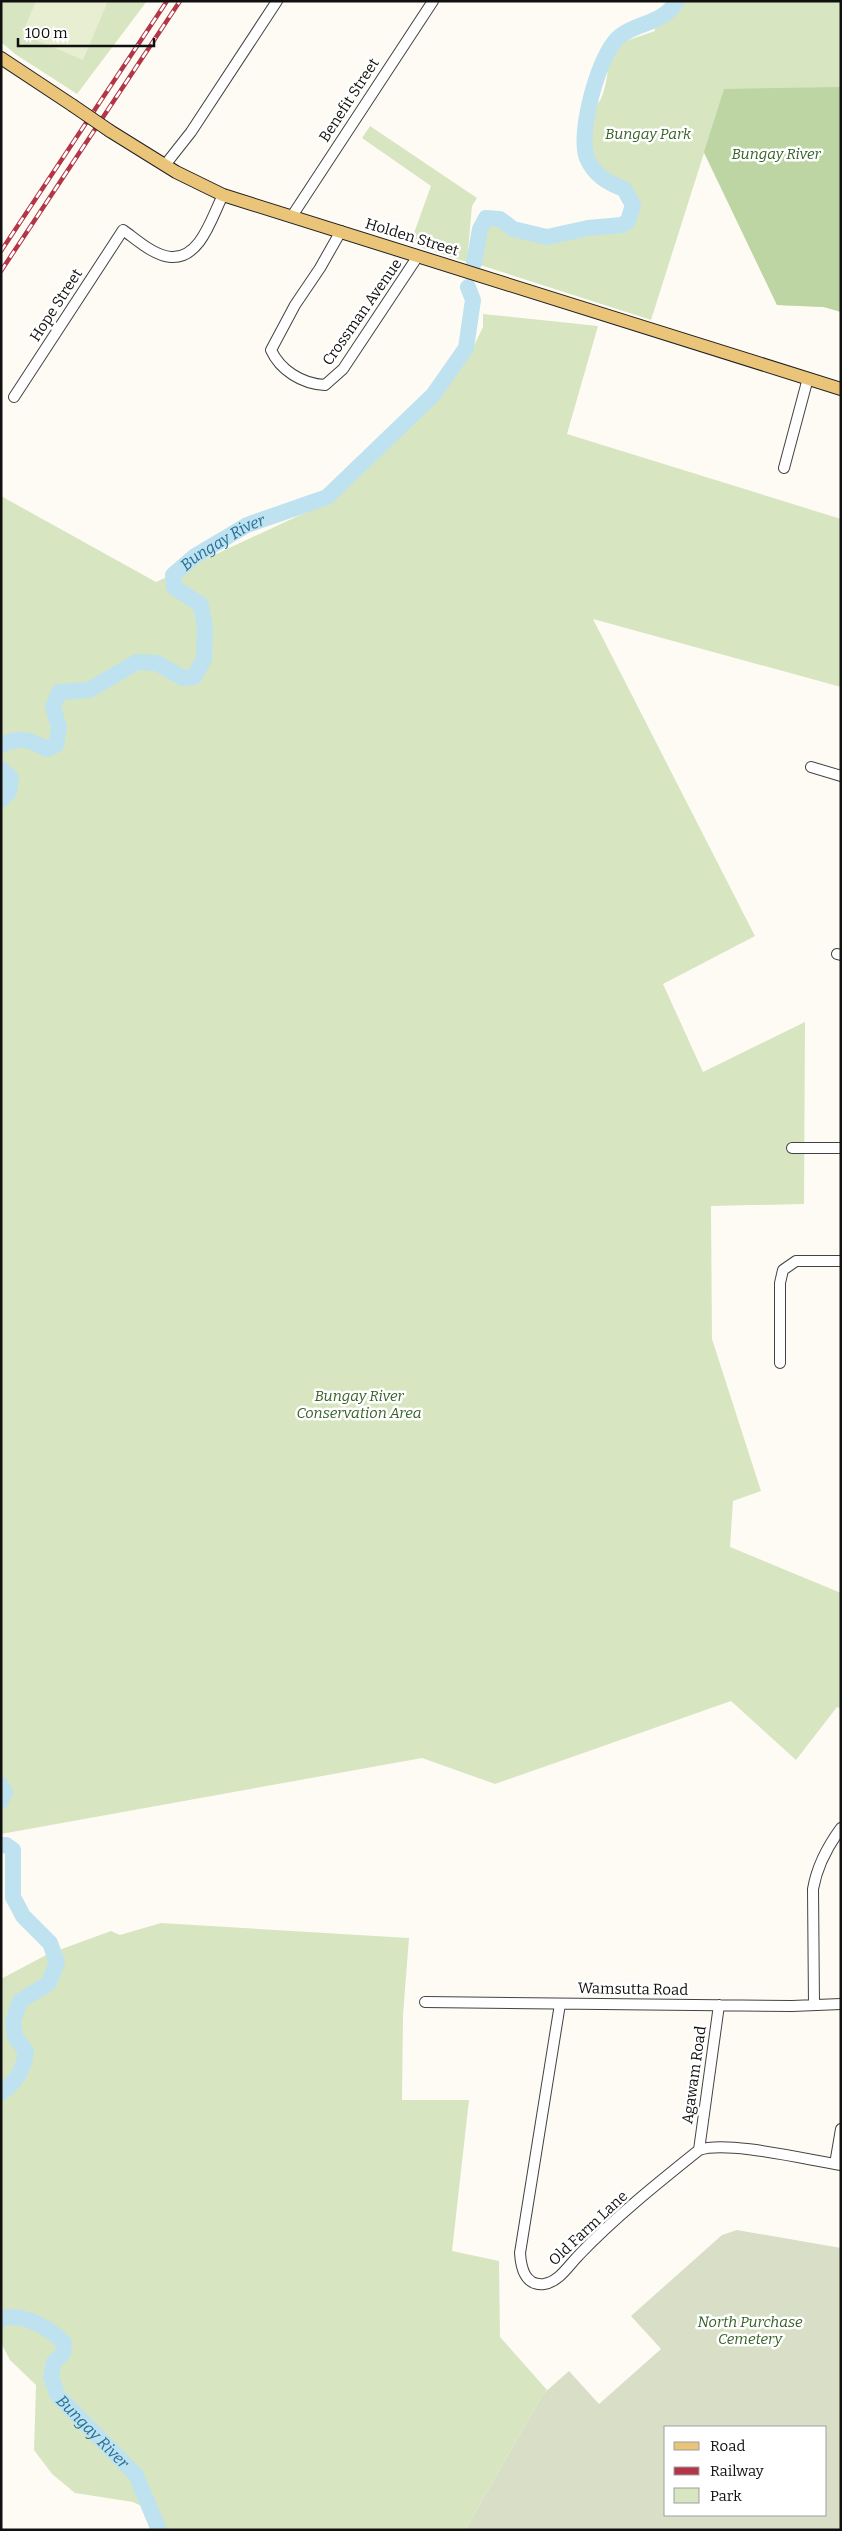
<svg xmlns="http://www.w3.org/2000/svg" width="842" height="2531" viewBox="0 0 842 2531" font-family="Bitter,serif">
	<rect width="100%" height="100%" fill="#fefbf5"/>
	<!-- green -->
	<path fill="#d7e6c1" d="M1 1H147L77 94 15 54 1 42Z
		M677 1H841V312L824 307 777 305 704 153 651 320 474 263 480 229 486 218 500 219 513 229 547 237 588 228 622 225 628 221 633 205 624 189C594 177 576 153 585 120 587 112 597 106 601 99 607 86 609 61 611 46L655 31 653 21 670 13Z
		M370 126 477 198 472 206 467 262 410 244 431 186 362 138Z
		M483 314 598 326 567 434 841 519V687L593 619 755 936 663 984 703 1072 805 1022 804 1204 711 1206 712 1339 761 1491 733 1501 730 1547 841 1593V1709L837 1707 796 1760 731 1701 495 1784 422 1758 1 1834V1801L5 1792 1 1785V496L156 582 315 508 433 395 468 358 483 327Z
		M161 1923 409 1938 403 2015 402 2100H469L452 2251 499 2261 500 2337 547 2390 543 2394 465 2530H166L157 2514 133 2502 75 2493 52 2474 34 2450 36 2385 10 2360 1 2343V1979L48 1954 111 1931 120 1935Z"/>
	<!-- forest -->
	<path fill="#bdd5a2" d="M841 87V312L824 307 777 305 704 152 724 89Z"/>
	<!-- cemetery -->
	<path fill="#d9dfc6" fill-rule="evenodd" d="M737 2230 841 2248V2530H465L543 2394 569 2371 599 2404 661 2349 631 2316 722 2235ZM666 2427H826V2515H666Z"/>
	<!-- pitch -->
	<path fill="#e7eed2" d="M36 1H108L83 60 22 34Z"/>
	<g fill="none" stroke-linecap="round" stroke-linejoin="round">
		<!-- river -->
		<g stroke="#bee2f0" stroke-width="16">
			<path d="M474 263 480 229 486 218 500 219 513 229 547 237 588 228 622 225 628 221 633 205 624 189C608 183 594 175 587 158 577 134 599 52 620 36 639 21 662 25 677 1"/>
			<path id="s1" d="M1 745C20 737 28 738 46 749L56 745 59 728 53 707 59 692 89 690 137 662 157 663 183 678 194 677 204 659 205 628 201 605 174 587 173 575 195 556 247 525 327 497 433 395 466 348 473 300 468 287"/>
			<path d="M1 769 11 778 9 792 1 800"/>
			<path d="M1 1785 5 1792 1 1801"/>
			<path d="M1 1845H6L13 1850V1897L23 1916 50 1943 57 1962 49 1983 20 2001 13 2022 15 2037 26 2051C24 2070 16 2082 1 2093"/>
			<path id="s2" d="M1 2319C21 2311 51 2329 64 2343L63 2354 54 2362 51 2377 58 2396 136 2475 159 2530"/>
		</g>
		<defs>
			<path id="minor" d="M165 165 191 132 277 1
				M292 216 433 1
				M341 231 320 268 295 305 271 350C280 370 302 384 325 385L343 369 418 256
				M14 397 123 230C136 239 154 256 171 257 201 259 212 216 223 195
				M784 468 808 378
				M811 767 841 776
				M837 954 841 955
				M792 1148H841
				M780 1363V1283L783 1270 796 1261H841
				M425 2002 792 2006 841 2004
				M560 2004 520 2253C521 2268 525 2286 544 2284 559 2282 569 2265 579 2255 614 2218 659 2182 699 2150 727 2140 808 2160 841 2165
				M814 2005 813 1889C817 1866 827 1847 841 1828
				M699 2150 719 2005
				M835 2164 841 2129"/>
			<path id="major" d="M1 58 72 105
				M110 131 176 172 223 195 841 389"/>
		</defs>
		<!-- minor casing -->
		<use href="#minor" stroke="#434343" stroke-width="12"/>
		<!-- major casing -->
		<use href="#major" stroke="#212121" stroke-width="14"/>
		<!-- minor -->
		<use href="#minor" stroke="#fff" stroke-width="10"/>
		<!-- major -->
		<use href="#major" stroke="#eac479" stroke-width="12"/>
		<defs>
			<path id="rail" d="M1 251 167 1
				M1 271 180 1"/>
		</defs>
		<!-- rail casing -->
		<use href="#rail" stroke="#b33647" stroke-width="4.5"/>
		<!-- rail -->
		<use href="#rail" stroke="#fff" stroke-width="2.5" stroke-dasharray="8" stroke-linecap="butt"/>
		<defs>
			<path id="major-bridge" d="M72 105 110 131"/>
		</defs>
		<!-- major-bridge casing -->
		<use href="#major-bridge" stroke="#212121" stroke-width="14" stroke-linecap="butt"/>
		<!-- major-bridge -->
		<use href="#major-bridge" stroke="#eac479" stroke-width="12"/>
	</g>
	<g text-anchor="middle" stroke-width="5" stroke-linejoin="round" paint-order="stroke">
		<!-- street labels -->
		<g font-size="15" fill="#101010" stroke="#fff">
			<text transform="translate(349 100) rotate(-57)" y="5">Benefit Street</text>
			<text transform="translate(412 237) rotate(17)" y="5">Holden Street</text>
			<text transform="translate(56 305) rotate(-57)" y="5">Hope Street</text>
			<text transform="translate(362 312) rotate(-55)" y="5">Crossman Avenue</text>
			<text transform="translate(633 1989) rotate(1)" y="5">Wamsutta Road</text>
			<text transform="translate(694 2075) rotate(-82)" y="5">Agawam Road</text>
			<text transform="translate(588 2228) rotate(-43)" y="5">Old Farm Lane</text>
		</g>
		<!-- park labels -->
		<g font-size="15" font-style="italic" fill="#386227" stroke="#fff">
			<text x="648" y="139">Bungay Park</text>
			<text x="776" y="159">Bungay River</text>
			<text x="359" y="1401">Bungay River<tspan x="359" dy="17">Conservation Area</tspan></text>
			<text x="750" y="2327">North Purchase<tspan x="750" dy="17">Cemetery</tspan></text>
		</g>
		<!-- water labels -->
		<g font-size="16" font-style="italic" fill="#266f96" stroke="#fff">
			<text dy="6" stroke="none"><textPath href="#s1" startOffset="440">Bungay River</textPath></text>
			<text dy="6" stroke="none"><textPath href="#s2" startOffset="179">Bungay River</textPath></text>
		</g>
	</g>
	<!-- border -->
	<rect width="842" height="2531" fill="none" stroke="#101010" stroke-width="5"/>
	<!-- legend -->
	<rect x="664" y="2426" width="162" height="90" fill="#ffffff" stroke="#9f9f9f"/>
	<rect x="674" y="2442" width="25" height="8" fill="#eac479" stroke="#9f9f9f"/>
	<text x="710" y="2451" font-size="15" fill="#101010">Road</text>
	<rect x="674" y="2467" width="25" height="8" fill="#b33647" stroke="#9f9f9f"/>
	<text x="710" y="2476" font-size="15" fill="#101010">Railway</text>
	<rect x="674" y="2488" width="25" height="15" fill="#d7e6c1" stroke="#9f9f9f"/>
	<text x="710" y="2501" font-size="15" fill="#101010">Park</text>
	<!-- scale -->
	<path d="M18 38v8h136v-8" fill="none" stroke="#101010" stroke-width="2.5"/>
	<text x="25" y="38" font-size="15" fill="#101010" stroke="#ffffff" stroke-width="4" paint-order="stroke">100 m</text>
</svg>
